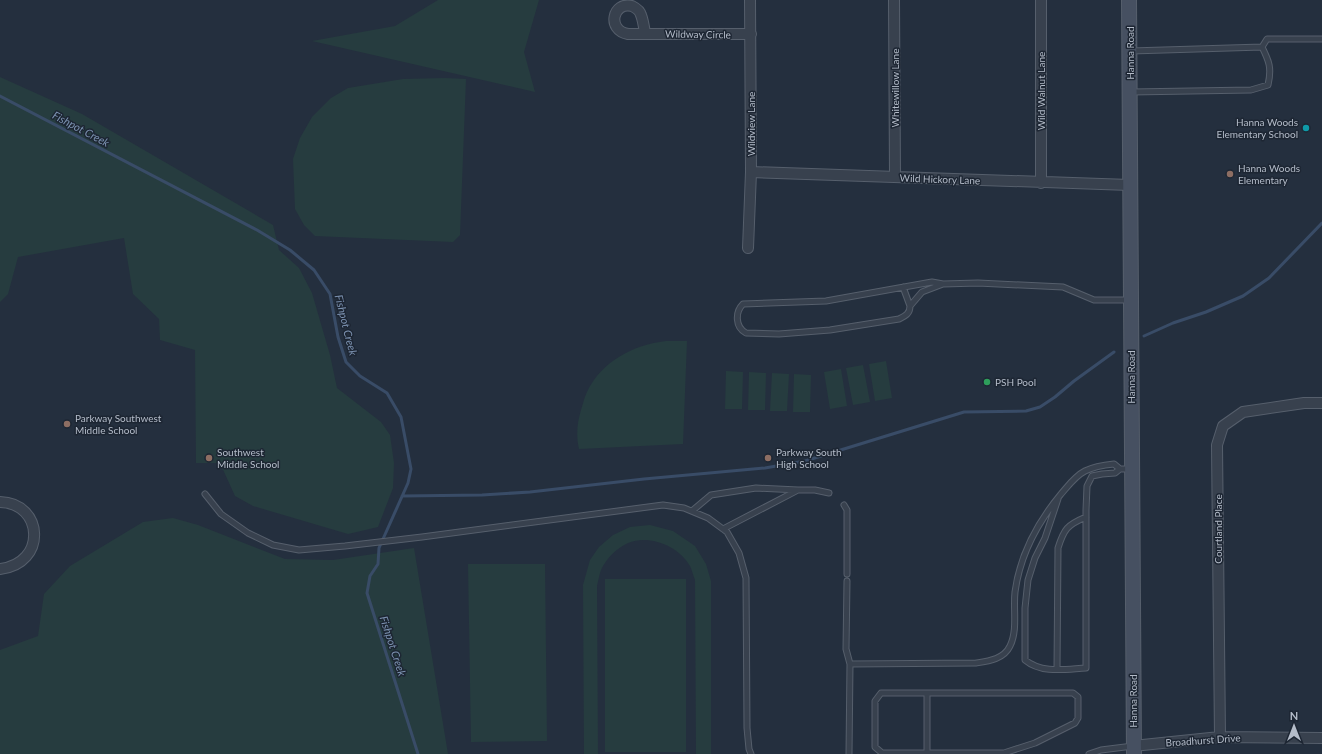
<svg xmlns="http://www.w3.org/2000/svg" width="1322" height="754" viewBox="0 0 1322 754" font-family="Lato,sans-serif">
	<rect width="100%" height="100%" fill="#242f3e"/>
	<!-- green -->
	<path fill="#263c3f" d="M438 0H539L524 52 535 92 312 41 395 26Z
		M0 77 82 114 273 225 279 250 299 268 312 293 330 355 337 388 381 422 390 435 394 463 393 488 378 527 348 534 253 506 235 496 220 463H196L195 350 160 340 159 319 133 294 124 238 18 257 8 294 0 302Z
		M445 78 466 79 460 235 453 242 315 236 304 225 295 209 293 159 300 138 312 117 331 98 348 88 403 79Z
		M666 341H687L683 444 579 449C576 436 577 423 581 410 583 404 584 398 587 392 602 361 633 345 666 341Z
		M886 361 892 398 875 401 869 364Z
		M863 365 870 402 853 405 846 368Z
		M841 369 847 406 830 409 824 372Z
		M726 371 743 372 742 409H725Z
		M749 372 766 373 765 410H748Z
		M772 373 789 374 787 411H770Z
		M794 374 811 375 810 412H793Z
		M173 518 198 525 285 559 333 560 414 548 448 754H0V650L38 636 44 594 70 566 143 522Z
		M650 525 673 531 695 546 706 564 711 581V754H696L695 580C693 575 692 570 690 566 679 546 649 534 628 543 619 547 610 555 605 563 600 569 599 578 597 586L598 754H584L583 585 590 560 599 547 613 535 630 527Z
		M468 564H545L547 741 471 742Z
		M605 579H686V752H605Z"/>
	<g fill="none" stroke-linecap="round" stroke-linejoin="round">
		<!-- stream -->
		<path stroke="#394c67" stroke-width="3" d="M0 96 257 230 290 250 314 270 330 294 338 337 346 362 360 376 387 393 401 417 411 469 408 483 379 548 378 564 370 576 367 593 418 754
			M1144 336 1173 323 1206 312 1243 296 1269 278 1322 223
			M402 496 482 495 530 492 644 479 765 468 805 461 964 412 1026 411 1040 407 1055 397 1074 381 1114 352"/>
		<defs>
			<path id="lane" d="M1262 47 1267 39H1322
				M1131 51 1262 47C1269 61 1272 68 1268 85L1251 90 1131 92
				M943 284 922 292 910 306C910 314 905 316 899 319L830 330 779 334 746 333C735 327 735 312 743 304L826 301 932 282 943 284 978 283 1063 287 1094 300H1129
				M903 287 910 306
				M798 490H815L829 493
				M205 494 221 514 248 533 273 545 299 550 345 546 422 537 663 505 684 508 708 518 727 532 739 553 746 578 747 728 749 749 751 754
				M1058 499 1045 538 1035 558 1028 580 1025 608V660C1042 674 1066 669 1086 668V510L1087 486 1092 476 1102 474 1115 473 1120 469H1131
				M844 505 847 510V574
				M692 511 711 495 756 488 798 490 723 529
				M847 581 846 649 850 664
				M1057 669 1058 548C1064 529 1067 525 1086 517
				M881 693H1073L1078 697V718L1075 723 1035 743 1004 753H882L875 747V701Z
				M927 693V754
				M849 754 850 664 976 663C989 661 1004 659 1010 646 1018 630 1013 609 1015 592 1020 554 1037 523 1061 494 1068 486 1075 476 1085 471 1095 466 1104 465 1114 464L1120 469
				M1089 754 1101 750 1133 746"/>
			<path id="street" d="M894 0 895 177
				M1041 0V183
				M645 33C644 27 643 20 641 15 640 11 636 8 632 6 613 1 606 30 628 34H751
				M751 172 1130 185
				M748 248 751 172 750 0
				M0 502C44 503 47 564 0 569
				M1220 737 1217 445 1223 426 1243 412 1304 403H1322
				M1133 746 1220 737 1322 738"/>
			<path id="secondary" d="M1129 0 1134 754"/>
		</defs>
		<!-- lane casing -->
		<use href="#lane" stroke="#565f6c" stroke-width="7"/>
		<!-- street casing -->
		<use href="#street" stroke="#565f6c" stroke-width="12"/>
		<!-- secondary casing -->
		<use href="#secondary" stroke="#565f6c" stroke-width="16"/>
		<!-- lane -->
		<use href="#lane" stroke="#38414e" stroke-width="5"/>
		<!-- street -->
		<use href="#street" stroke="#38414e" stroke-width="10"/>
		<!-- secondary -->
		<use href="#secondary" stroke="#465061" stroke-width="14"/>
	</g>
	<!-- markers -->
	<circle fill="#0f9aa8" stroke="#1d2633" stroke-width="1.5" cx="1306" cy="128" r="4"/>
	<g fill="#8d6e63" stroke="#1d2633" stroke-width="1.5">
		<circle cx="1230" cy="174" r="4"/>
		<circle cx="67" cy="424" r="4"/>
		<circle cx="209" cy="458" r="4"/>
		<circle cx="768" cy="458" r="4"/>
	</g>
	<circle fill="#2e9e5b" stroke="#1d2633" stroke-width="1.5" cx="987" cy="382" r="4"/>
	<g text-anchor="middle" stroke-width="3" stroke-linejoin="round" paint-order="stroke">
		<!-- street labels -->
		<g font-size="10" fill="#b4bcc9" stroke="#1d2633">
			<text transform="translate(698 34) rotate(1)" y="4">Wildway Circle</text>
			<text transform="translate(1130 53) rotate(-90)" y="4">Hanna Road</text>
			<text transform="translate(895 88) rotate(-90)" y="4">Whitewillow Lane</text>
			<text transform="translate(1041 91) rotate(-90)" y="4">Wild Walnut Lane</text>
			<text transform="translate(751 124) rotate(-90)" y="4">Wildview Lane</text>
			<text transform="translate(940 179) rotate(2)" y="4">Wild Hickory Lane</text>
			<text transform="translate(1131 377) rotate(-90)" y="4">Hanna Road</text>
			<text transform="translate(1218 529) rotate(-90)" y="4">Courtland Place</text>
			<text transform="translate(1133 701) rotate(-90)" y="4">Hanna Road</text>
			<text transform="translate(1203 740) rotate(-4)" y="4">Broadhurst Drive</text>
		</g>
		<!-- poi labels -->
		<g font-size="10" fill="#b4bcc9" stroke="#1d2633" text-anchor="start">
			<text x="1298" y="126" text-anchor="end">Hanna Woods<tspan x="1298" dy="12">Elementary School</tspan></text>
			<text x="1238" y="172">Hanna Woods<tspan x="1238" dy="12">Elementary</tspan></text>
			<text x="995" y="386">PSH Pool</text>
			<text x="75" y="422">Parkway Southwest<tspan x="75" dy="12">Middle School</tspan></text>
			<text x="217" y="456">Southwest<tspan x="217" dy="12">Middle School</tspan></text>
			<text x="776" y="456">Parkway South<tspan x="776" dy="12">High School</tspan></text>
		</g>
		<!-- water labels -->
		<g font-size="11" font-style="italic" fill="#7c92b1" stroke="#1d2633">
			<text transform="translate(81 129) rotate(28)" y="4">Fishpot Creek</text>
			<text transform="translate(346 325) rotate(76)" y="4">Fishpot Creek</text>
			<text transform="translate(393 646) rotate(72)" y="4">Fishpot Creek</text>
		</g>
	</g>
	<!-- north arrow -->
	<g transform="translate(1294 726)" stroke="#1d2633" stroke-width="3" paint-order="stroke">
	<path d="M0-3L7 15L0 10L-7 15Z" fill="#b4bcc9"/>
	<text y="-6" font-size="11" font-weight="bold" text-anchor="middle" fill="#b4bcc9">N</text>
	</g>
</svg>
